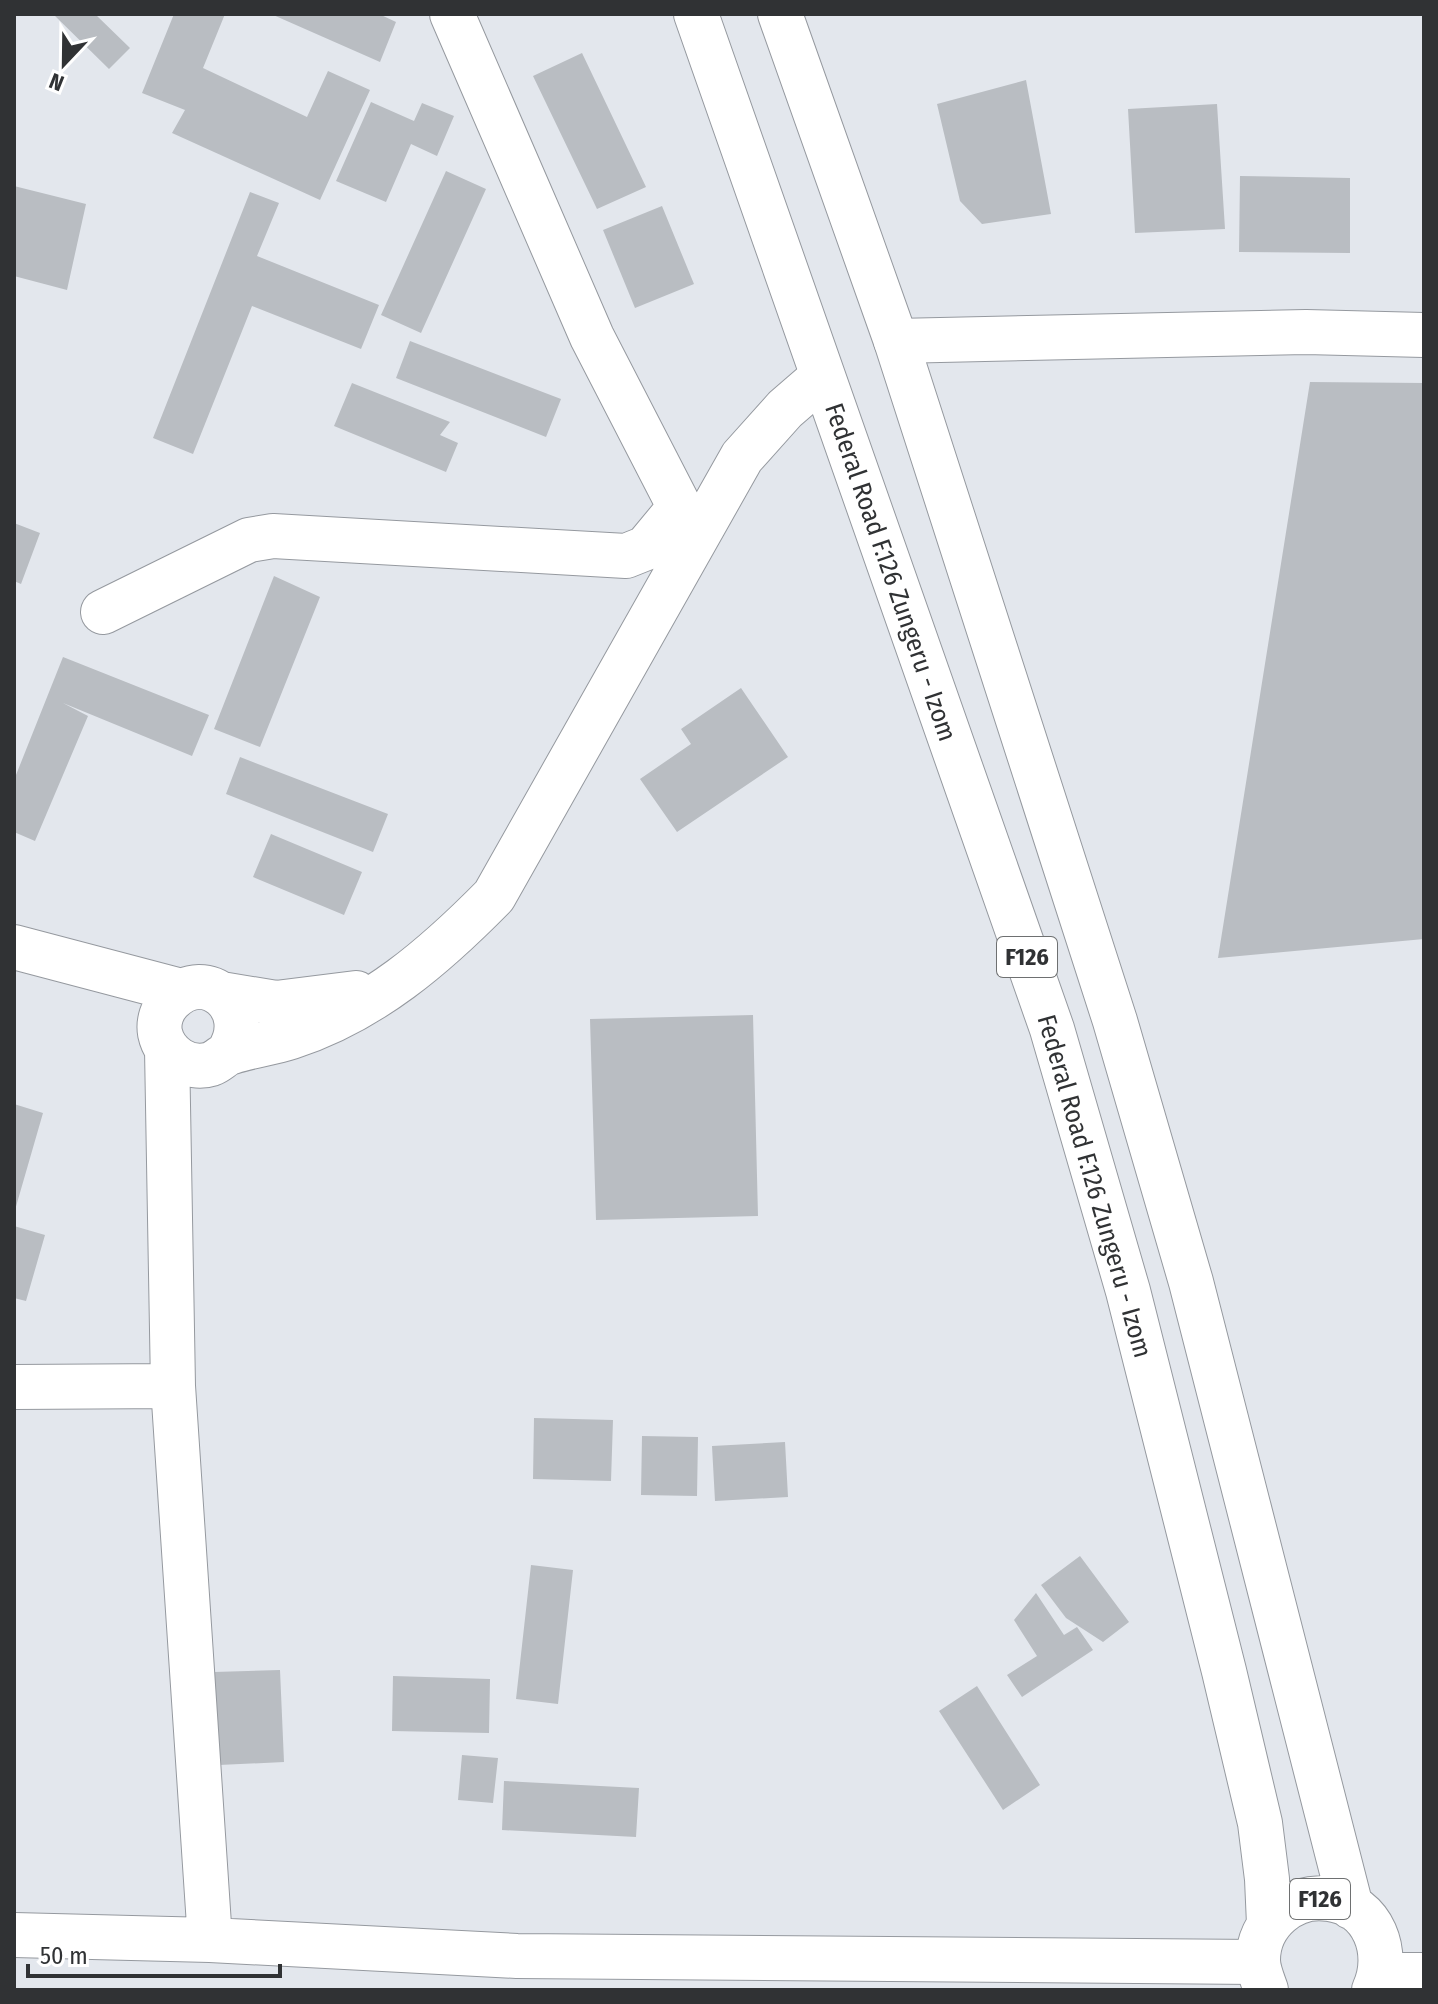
<svg xmlns="http://www.w3.org/2000/svg" width="1438" height="2004" viewBox="0 0 1438 2004" font-family="'Fira Sans Condensed',sans-serif">
	<rect width="100%" height="100%" fill="#e3e7ed"/>
	<!-- building -->
	<path fill="#b9bdc2" d="M53 14H95L130 48 109 69Z
		M174 14H225L203 68 307 117 328 71 370 90 320 200 172 133 185 110 142 93Z
		M271 14H379L396 22 380 62Z
		M582 53 646 187 597 209 533 76Z
		M1026 80 1051 214 982 224 960 201 937 104Z
		M371 102 414 121 422 103 454 116 437 156 411 144 386 202 336 181Z
		M1217 104 1225 229 1135 233 1128 109Z
		M446 171 486 189 421 333 381 315Z
		M1240 176 1350 178V253L1239 252Z
		M14 186 86 204 67 290 14 276Z
		M250 192 279 203 257 256 379 305 361 349 252 306 193 454 153 438Z
		M662 206 694 284 635 308 603 230Z
		M410 341 561 399 546 437 396 378Z
		M1310 382 1424 383V939L1218 958Z
		M352 383 450 422 440 435 458 443 446 472 334 426Z
		M14 523 40 533 21 584 14 581Z
		M274 576 320 597 260 747 214 729Z
		M63 657 209 715 192 756 63 703 88 716 35 841 14 832V780Z
		M741 688 788 757 677 832 640 779 691 744 681 729Z
		M240 757 388 814 373 852 226 794Z
		M271 834 362 872 344 915 253 877Z
		M753 1015 758 1216 596 1220 590 1019Z
		M14 1104 43 1113 15 1210H14Z
		M14 1226 45 1235 26 1301 14 1298Z
		M534 1418 613 1420 611 1481 533 1479Z
		M642 1436 698 1437 697 1496 641 1495Z
		M785 1442 788 1497 715 1501 712 1446Z
		M1080 1556 1129 1622 1103 1642 1066 1618 1041 1585Z
		M531 1565 573 1570 558 1704 516 1699Z
		M1036 1593 1064 1635 1077 1627 1093 1650 1022 1697 1007 1675 1037 1656 1014 1620Z
		M280 1670 284 1762 219 1765 214 1672Z
		M393 1676 490 1679 489 1733 392 1731Z
		M977 1686 1040 1785 1003 1810 939 1711Z
		M462 1755 498 1758 493 1803 458 1800Z
		M504 1781 639 1788 636 1837 502 1830Z"/>
	<g fill="none" stroke-linecap="round" stroke-linejoin="round">
		<defs>
			<path id="minor" d="M452 14 592 337 693 533
				M896 341 1306 332 1424 335
				M103 612 249 540 273 536 626 556 646 548 680 507
				M14 947 181 991
				M221 994 276 1003 356 993
				M167 1049 173 1386 210 1940
				M228 1053C257 1009 206 964 171 1000 162 1008 158 1022 160 1033 165 1056 189 1071 211 1064 219 1061 224 1054 232 1052 251 1046 272 1043 291 1037 372 1011 436 955 494 896L742 457 785 409 822 377
				M14 1387 173 1386
				M14 1935 210 1940 517 1956 1257 1962
				M1380 1975H1424"/>
			<path id="major" d="M696 14 1052 1029 1128 1291 1224 1671 1260 1823 1267 1879 1269 1924
				M780 14 896 341 1115 1021 1191 1282 1351 1907
				M1266 1990C1263 1981 1258 1970 1258 1960 1258 1923 1292 1893 1329 1899 1374 1905 1391 1953 1374 1990"/>
		</defs>
		<!-- minor casing -->
		<use href="#minor" stroke="#95999f" stroke-width="46"/>
		<!-- major casing -->
		<use href="#major" stroke="#95999f" stroke-width="46"/>
		<!-- minor -->
		<use href="#minor" stroke="#fff" stroke-width="44"/>
		<!-- major -->
		<use href="#major" stroke="#fff" stroke-width="44"/>
	</g>
	<g text-anchor="middle" stroke-width="8" stroke-linejoin="round" paint-order="stroke">
		<!-- shield labels -->
		<g fill="#fff" stroke="#6e7071" stroke-width="2">
			<rect x="997" y="937" width="60" height="40" rx="6"/>
			<rect x="1290" y="1879" width="60" height="40" rx="6"/>
		</g>
		<g font-size="24" font-weight="bold" fill="#303234">
			<text x="1027" y="965">F126</text>
			<text x="1320" y="1907">F126</text>
		</g>
		<!-- street labels -->
		<g font-size="26" fill="#303234" stroke="#fff">
			<text transform="translate(891 572) rotate(71)" y="9">Federal Road F.126 Zungeru - Izom</text>
			<text transform="translate(1095 1186) rotate(74)" y="9">Federal Road F.126 Zungeru - Izom</text>
		</g>
	</g>
	<!-- border -->
	<rect width="1438" height="2004" fill="none" stroke="#303234" stroke-width="32"/>
	<!-- north arrow -->
	<g transform="translate(64 64) rotate(202)" stroke="#ffffff" stroke-width="6" paint-order="stroke">
	<path d="M0-6L14 30L0 20L-14 30Z" fill="#303234"/>
	<text y="-12" font-size="22" font-weight="bold" text-anchor="middle" fill="#303234">N</text>
	</g>
	<!-- scale -->
	<path d="M28 1964v12h252v-12" fill="none" stroke="#303234" stroke-width="4"/>
	<text x="40" y="1964" font-size="24" fill="#303234" stroke="#ffffff" stroke-width="6" paint-order="stroke">50 m</text>
</svg>
